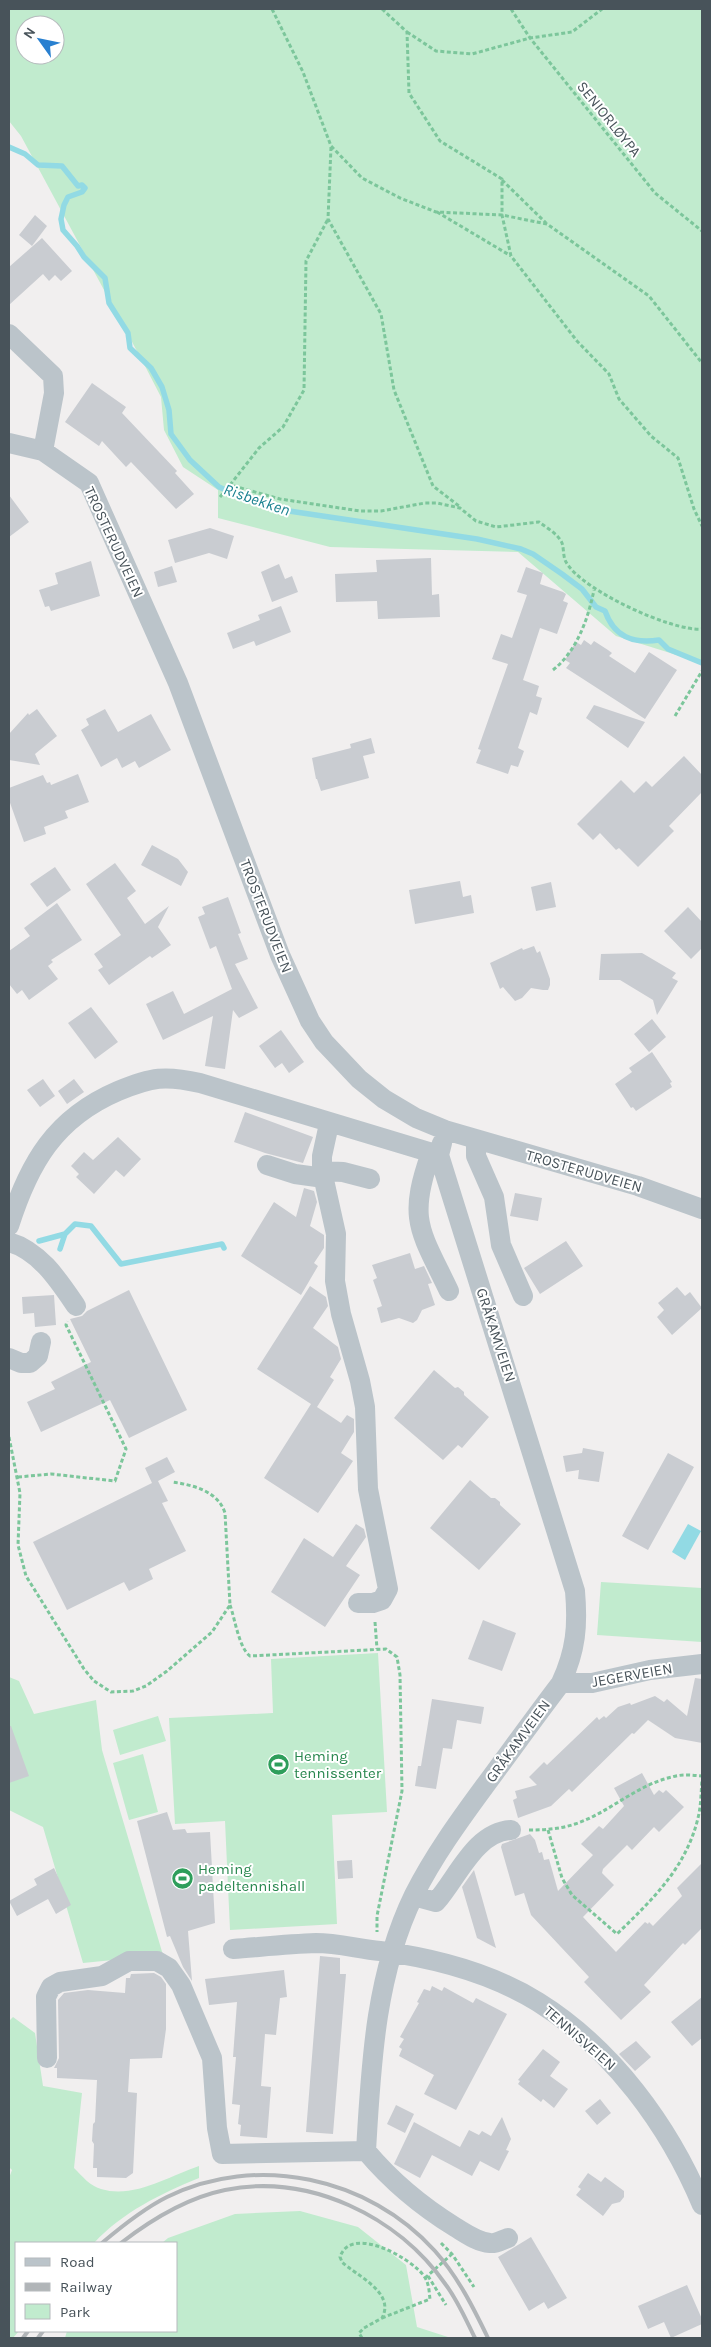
<svg xmlns="http://www.w3.org/2000/svg" width="711" height="2347" viewBox="0 0 711 2347" font-family="Karla,sans-serif">
	<rect width="100%" height="100%" fill="#f1efef"/>
	<!-- green -->
	<path fill="#c1ebce" fill-rule="evenodd" d="M9 9H702V663L616 636 518 552 330 547 218 518V490L183 467 164 430 161 397 145 366 21 136 9 121ZM25 25H55V55H25Z
		M601 1582 702 1588V1642L597 1635Z
		M378 1653 387 1812 332 1815 337 1924 230 1930 225 1821 175 1824 169 1718 273 1713 271 1659Z
		M9 1677 19 1681 34 1714 96 1700 102 1750 163 1955 83 1963 43 1827 9 1810Z
		M158 1716 166 1741 120 1755 113 1730Z
		M143 1754 158 1812 129 1820 113 1763Z
		M13 2017 35 2033 43 2086 82 2093 74 2168C82 2176 90 2186 101 2189 134 2199 169 2176 199 2166V2178C160 2194 123 2212 94 2243H16V2331H19L13 2338H9V2178L12 2170 9 2167V2021Z
		M300 2211 358 2227 406 2265 417 2327 451 2338H65L67 2331H176V2243H162L168 2238 235 2214Z"/>
	<!-- water -->
	<path fill="#92dae4" d="M688 1524 701 1531 685 1560 672 1552Z"/>
	<g fill="none" stroke-linecap="round" stroke-linejoin="round">
		<!-- stream -->
		<path stroke="#92dae4" stroke-width="5.5" d="M9 147 25 154 38 165 62 166 78 186 82 185 85 188 82 192 68 197 64 205 61 219 63 230 77 246 84 257 105 278 109 303 128 333 130 348 151 368 162 387 169 410 171 434 190 460 219 487 246 499 289 511 477 539 521 549 533 554 562 574 582 589 596 607 605 611C614 637 633 644 659 640L668 649 702 663
			M39 1241 65 1234 75 1224 91 1226 121 1264 222 1244 224 1248
			M60 1249 65 1234"/>
	</g>
	<!-- building -->
	<path fill="#c9ccd1" d="M35 215 47 226 32 246 19 235Z
		M42 238 72 271 61 281 55 275 49 281 43 274 9 305V267Z
		M92 383 126 407 122 413 177 471 175 473 194 494 176 509 131 462 126 467 102 441 99 446 65 422Z
		M9 495 29 522 9 537Z
		M210 528 234 536 227 559 209 553 175 563 168 540Z
		M431 558 432 595 439 594 440 617 378 619 377 601 336 602 335 574 377 572 376 560Z
		M91 561 100 596 51 611 49 606 45 607 39 590 58 584 55 573Z
		M279 564 285 579 292 576 298 592 272 602 261 572Z
		M172 566 177 582 158 587 154 572Z
		M526 567 543 573 540 584 563 592 566 594 563 601 568 603 557 634 540 628 523 680 539 686 536 696 542 698 537 715 530 712 518 748 524 751 518 767 511 765 508 774 476 763 481 750 478 749 508 664 492 659 501 634 512 638 527 595 517 592Z
		M281 606 291 632 256 646 254 641 233 649 227 633 260 620 258 615Z
		M584 640 591 645 594 641 608 650 612 653 609 656 635 673 649 652 677 670 645 719 566 668 570 663 565 660 576 642 581 645Z
		M594 705 645 722 628 748 586 718Z
		M37 709 57 736 35 754 40 765 9 760V734L28 713 29 715Z
		M105 709 118 732 151 714 171 750 139 768 135 761 122 768 117 758 101 767 81 730 89 725 86 719Z
		M371 738 375 753 363 756 369 778 321 791 317 779H316L312 758 351 748 350 744Z
		M684 756 702 775V792L669 826 674 831 638 867 619 848 616 850 600 833 593 840 577 824 621 780 634 793 646 781 652 787Z
		M78 774 89 802 65 811 68 818 44 827 46 834 24 842 9 800V788L43 775 47 783 50 782 51 785Z
		M152 845 178 859 188 872 181 886 141 865Z
		M115 863 136 891 127 898 145 924 169 906 158 927 171 945 152 958 150 956 109 985 98 970 103 967 94 954 121 935 86 884Z
		M55 867 71 890 47 907 30 884Z
		M460 881 463 897 471 895 474 913 415 924 409 890Z
		M551 882 556 907 536 911 531 887Z
		M228 897 241 933 238 934 248 959 235 964 258 1008 239 1018 233 1010 225 1069 205 1066 213 1016 163 1040 146 1004 173 991 184 1014 232 989 216 946 210 949 198 917 205 914 202 907Z
		M57 903 82 940 51 960 53 962 48 966 58 979 29 1000 22 990 17 994 9 984V951L30 936 24 928Z
		M688 907 702 922V948L691 959 664 931Z
		M534 946 537 953 540 951 550 979V985L548 990H543L531 988 522 998 515 1001 503 987 500 989 490 963 522 948 523 950Z
		M642 953 676 973 672 978 678 981 657 1015 653 1000 620 980H599L601 954Z
		M91 1007 118 1042 95 1059 68 1023Z
		M652 1019 666 1037 649 1052 634 1034Z
		M281 1030 304 1062 289 1073 282 1063 275 1068 259 1046Z
		M652 1052 672 1082 670 1083 672 1087 636 1111 633 1107 631 1108 615 1084 632 1072 629 1068Z
		M43 1079 55 1096 40 1107 27 1090Z
		M74 1079 84 1092 67 1104 58 1091Z
		M245 1112 313 1137 303 1163 265 1153 234 1142Z
		M118 1137 141 1159 124 1177 116 1170 94 1194 76 1177 79 1174 71 1166 84 1152 93 1160Z
		M304 1188 314 1191 317 1202 310 1226 324 1235V1248L314 1263 318 1266 301 1295 241 1256 274 1202 296 1217Z
		M515 1193 542 1198 538 1221 510 1216Z
		M566 1241 583 1266 540 1294 524 1268Z
		M410 1253 415 1269 424 1266 432 1283 428 1284 435 1305 422 1310 417 1320 413 1323 399 1318 381 1323 377 1308 382 1306 373 1280 377 1278 372 1265Z
		M310 1286 326 1297 328 1306 313 1328 338 1347 341 1359 330 1377 334 1380 317 1407 341 1423 347 1415 354 1419V1432L341 1453 353 1461 318 1513 264 1478 311 1404 257 1369Z
		M677 1287 685 1296 690 1292 702 1308 672 1335 657 1317 664 1310 658 1303Z
		M129 1290 187 1410 129 1438 110 1400 41 1432 27 1402 55 1389 51 1382 91 1362 70 1319 82 1316 87 1311Z
		M54 1295 56 1325 35 1327 34 1313 23 1314 22 1297Z
		M434 1370 455 1388 458 1387 464 1392V1395L489 1417 462 1448 458 1445 443 1460 394 1418Z
		M583 1448 604 1452 599 1482 578 1479 579 1470 566 1472 563 1456 582 1453Z
		M668 1453 694 1467 648 1550 622 1536Z
		M167 1457 175 1472 158 1481 168 1501 162 1503 186 1551 149 1569 153 1579 129 1591 124 1582 67 1610 33 1542 152 1483 145 1468Z
		M470 1480 491 1498H495L500 1502V1505L521 1524 479 1570 430 1528Z
		M356 1524 364 1529 366 1537 346 1566 360 1575 325 1627 271 1592 304 1538 333 1557Z
		M483 1620 516 1633 502 1671 468 1659Z
		M695 1678 702 1679V1743L675 1738 648 1720 634 1734 632 1733 572 1792 569 1789 551 1806 518 1818 513 1800 517 1798 515 1791 537 1785 529 1777 544 1762 547 1765 597 1717 599 1720 604 1716 606 1718 618 1707 630 1703 631 1705 655 1696 664 1702 667 1699 687 1716Z
		M432 1699 484 1707 481 1724 457 1720 452 1749 443 1748 436 1789 415 1786 418 1766H421Z
		M9 1726H11L29 1776 9 1783Z
		M642 1773 654 1795 659 1790 663 1793 666 1790 684 1807 659 1832 654 1827 632 1850 627 1845 603 1869 602 1873 614 1885 583 1917 616 1952 645 1922 648 1924 649 1922 653 1926 682 1896 677 1888 702 1863V1928L685 1945 683 1943 644 1985 651 1992 621 2020 584 1982 589 1977 531 1915 524 1893 515 1896 501 1847 502 1844 530 1834 535 1840 539 1853 542 1852 544 1860 549 1859 558 1891 593 1855 581 1844 599 1826 603 1829 624 1806 614 1788Z
		M167 1812 173 1830 185 1829 187 1833 210 1832 215 1923 188 1931 192 1981 183 1967 170 1936 167 1937 137 1821Z
		M352 1860 353 1878 338 1879 337 1861Z
		M54 1868 71 1905 56 1914 48 1899 17 1916 9 1901 37 1885 34 1879Z
		M474 1870 482 1898 496 1948 477 1938 462 1887Z
		M320 1956 340 1958V1974H346L333 2134 306 2132Z
		M284 1970 287 1997 280 1998 276 2035 265 2034 261 2086 271 2087 267 2138 240 2136 241 2125 238 2124 240 2105 232 2104 236 2057H233L237 2002 209 2005 205 1979Z
		M154 1973 161 1977 166 1984V2029L162 2058 130 2059 128 2092 137 2093 133 2173 126 2178 97 2177V2168H93L94 2144 92 2141 93 2124 95 2122 97 2080 57 2078V2068H54L59 2058 58 2000 64 1993 88 1990 125 1993 126 1978H130L131 1974Z
		M432 1986 442 1991 444 1987 473 2003 476 1998 507 2014 456 2110 424 2094 434 2075 399 2056 402 2049 399 2047 404 2039 400 2037 419 2003 417 2002 424 1989 430 1991Z
		M702 1997V2038L692 2046 671 2022Z
		M636 2041 651 2057 635 2071 619 2054Z
		M543 2049 560 2062 550 2076 568 2089 554 2108 543 2099 541 2102 518 2084 520 2081 518 2080Z
		M600 2099 611 2113 597 2125 585 2111Z
		M396 2105 414 2114 405 2133 387 2124Z
		M502 2117 511 2139 506 2150 509 2151 499 2171 480 2161 472 2176 432 2155 420 2178 394 2164 414 2122 460 2147 469 2130 479 2135 482 2131 491 2136Z
		M588 2173 601 2182 605 2177 624 2191V2197L620 2202 612 2204 603 2216 576 2195 581 2189 578 2187Z
		M531 2237 567 2298 548 2309 544 2302 529 2311 498 2257Z
		M687 2285 702 2319V2324L671 2338 664 2322 648 2329 638 2306Z"/>
	<g fill="none" stroke-linecap="round" stroke-linejoin="round">
		<!-- path -->
		<path stroke="#7cc69b" stroke-width="3" stroke-dasharray="4 2.5" stroke-linecap="butt" d="M272 9 303 72 331 146 362 178 400 198 436 212 502 215 547 224 649 296 702 363
			M382 9 407 32 409 93 440 141 502 179V215L511 256 577 341 609 374 619 399 651 436 678 458 694 509 702 526
			M511 9 530 38 655 193 702 231
			M407 32 436 51 472 54 530 38 572 32 602 9
			M331 147 328 219 381 314 394 390 433 486 459 506
			M502 180 546 223
			M437 212 511 256
			M230 485 259 448 283 427 304 390 306 261 328 219
			M220 497 230 485 280 499 360 511H381L425 503H437L460 508 476 521 496 527 539 522C547 528 558 534 562 543 564 549 563 557 566 562 581 590 673 632 702 629
			M553 670C577 651 588 619 594 590
			M675 716 702 671
			M9 1437 20 1493 18 1545 26 1576 84 1669 94 1681 111 1692 133 1691 146 1686 167 1671 212 1632 230 1605 225 1513C218 1491 193 1485 172 1482
			M18 1477 51 1474 115 1481 126 1449 66 1325 67 1321
			M230 1605C235 1619 239 1648 250 1656L386 1649 397 1657 400 1675 402 1791 377 1916V1932
			M375 1622 377 1649
			M529 1830C545 1830 560 1829 575 1824 609 1813 636 1785 672 1777 681 1774 692 1775 702 1776
			M548 1830 562 1878 572 1895 617 1934C652 1900 686 1868 698 1818 701 1806 701 1793 702 1780
			M441 2243 452 2254 474 2287
			M428 2276 446 2305
			M425 2278 452 2254
			M362 2338 359 2333 364 2328 382 2318C396 2292 355 2275 342 2262L340 2257C351 2224 411 2258 424 2276 429 2283 429 2291 430 2299L382 2318"/>
		<!-- minor -->
		<path stroke="#bbc4ca" stroke-width="20" d="M9 334 53 376 54 393 43 451
			M9 443 43 451 89 483 178 683 280 955 310 1021 324 1042 359 1079 384 1099 416 1118 445 1130 638 1186 702 1209
			M329 1124 322 1156V1171L336 1234 335 1281 341 1314 360 1381 365 1407 368 1489 388 1589 382 1600 373 1603H358
			M476 1140V1156L494 1197 501 1245 523 1296
			M431 1153C407 1220 420 1230 449 1291
			M439 1155 575 1591C578 1626 576 1650 561 1683 535 1717 510 1752 484 1787 459 1821 433 1857 414 1895 375 1975 371 2065 366 2151 392 2182 421 2206 455 2227 465 2233 477 2242 490 2243 496 2244 502 2240 508 2238
			M267 1165 295 1174 324 1178
			M322 1171 343 1172 370 1179
			M9 1226C29 1163 55 1118 118 1091 152 1077 165 1075 200 1083L439 1155 442 1143
			M9 1242C40 1251 59 1281 76 1306
			M9 1358 21 1363H30L38 1356 41 1342
			M561 1683H592L650 1670 702 1664
			M414 1896 436 1902C458 1877 475 1832 511 1830
			M233 1949C260 1947 288 1944 316 1943 337 1943 359 1949 380 1951 434 1958 491 1973 538 2002 612 2048 669 2126 702 2205
			M47 2058 46 1997 51 1987 60 1982 102 1976 129 1961H157L169 1968 181 1985 212 2058 217 2128 222 2154 366 2151"/>
		<!-- rail -->
		<path stroke="#b1b5b8" stroke-width="4" d="M102 2243C122 2226 143 2209 167 2197 256 2153 369 2177 435 2251 458 2277 473 2307 488 2338
			M121 2243C152 2219 186 2198 225 2190 309 2173 398 2216 446 2285 458 2301 466 2320 475 2338
			M23 2338 28 2331
			M38 2338 43 2331"/>
	</g>
	<!-- icons -->
	<defs>
		<symbol id="stadium-disc" viewBox="-11 -11 22 22"><circle r="9.5" fill="#2e9e5b" stroke="#fff"/><path d="M0-5a6.5 5 0 1 0 0 10a6.5 5 0 1 0 0-10ZM-3.5-1.8h7v3.6h-7Z" fill="#fff"/></symbol>
	</defs>
	<g fill-rule="evenodd">
		<use href="#stadium-disc" x="266" y="1752" width="25" height="25"/>
		<use href="#stadium-disc" x="170" y="1866" width="25" height="25"/>
	</g>
	<g text-anchor="middle" stroke-width="4" stroke-linejoin="round" paint-order="stroke">
		<!-- street labels -->
		<g font-size="15" fill="#48535a" stroke="#fff">
			<text transform="translate(609 119) rotate(51)" y="5">SENIORLØYPA</text>
			<text transform="translate(114 542) rotate(65)" y="5">TROSTERUDVEIEN</text>
			<text transform="translate(266 916) rotate(69)" y="5">TROSTERUDVEIEN</text>
			<text transform="translate(584 1171) rotate(16)" y="5">TROSTERUDVEIEN</text>
			<text transform="translate(496 1335) rotate(72)" y="5">GRÅKAMVEIEN</text>
			<text transform="translate(632 1675) rotate(-10)" y="5">JEGERVEIEN</text>
			<text transform="translate(518 1741) rotate(-54)" y="5">GRÅKAMVEIEN</text>
			<text transform="translate(580 2038) rotate(41)" y="5">TENNISVEIEN</text>
		</g>
		<!-- leisure labels -->
		<g font-size="15" fill="#27864d" stroke="#fff" text-anchor="start">
			<text x="294" y="1761">Heming<tspan x="294" dy="17">tennissenter</tspan></text>
			<text x="198" y="1874">Heming<tspan x="198" dy="17">padeltennishall</tspan></text>
		</g>
		<!-- water labels -->
		<g font-size="16" font-style="italic" fill="#18808f" stroke="#fff">
			<text transform="translate(257 499) rotate(19)" y="6">Risbekken</text>
		</g>
	</g>
	<!-- border -->
	<rect width="711" height="2347" fill="none" stroke="#48535a" stroke-width="20"/>
	<!-- legend -->
	<rect x="15" y="2242" width="162" height="90" fill="#ffffff" stroke="#b6babd"/>
	<rect x="25" y="2258" width="25" height="8" fill="#bbc4ca" stroke="#b6babd"/>
	<text x="60" y="2267" font-size="15" fill="#48535a">Road</text>
	<rect x="25" y="2283" width="25" height="8" fill="#b1b5b8" stroke="#b6babd"/>
	<text x="60" y="2292" font-size="15" fill="#48535a">Railway</text>
	<rect x="25" y="2304" width="25" height="15" fill="#c1ebce" stroke="#b6babd"/>
	<text x="60" y="2317" font-size="15" fill="#48535a">Park</text>
	<!-- north arrow -->
	<g transform="translate(40 40) rotate(303)"><circle r="24" fill="#ffffff" stroke="#b6babd"/>
	<path d="M0-4L9 19L0 12L-9 19Z" fill="#2980d0"/>
	<text y="-8" font-size="14" font-weight="bold" text-anchor="middle" fill="#48535a">N</text>
	</g>
</svg>
